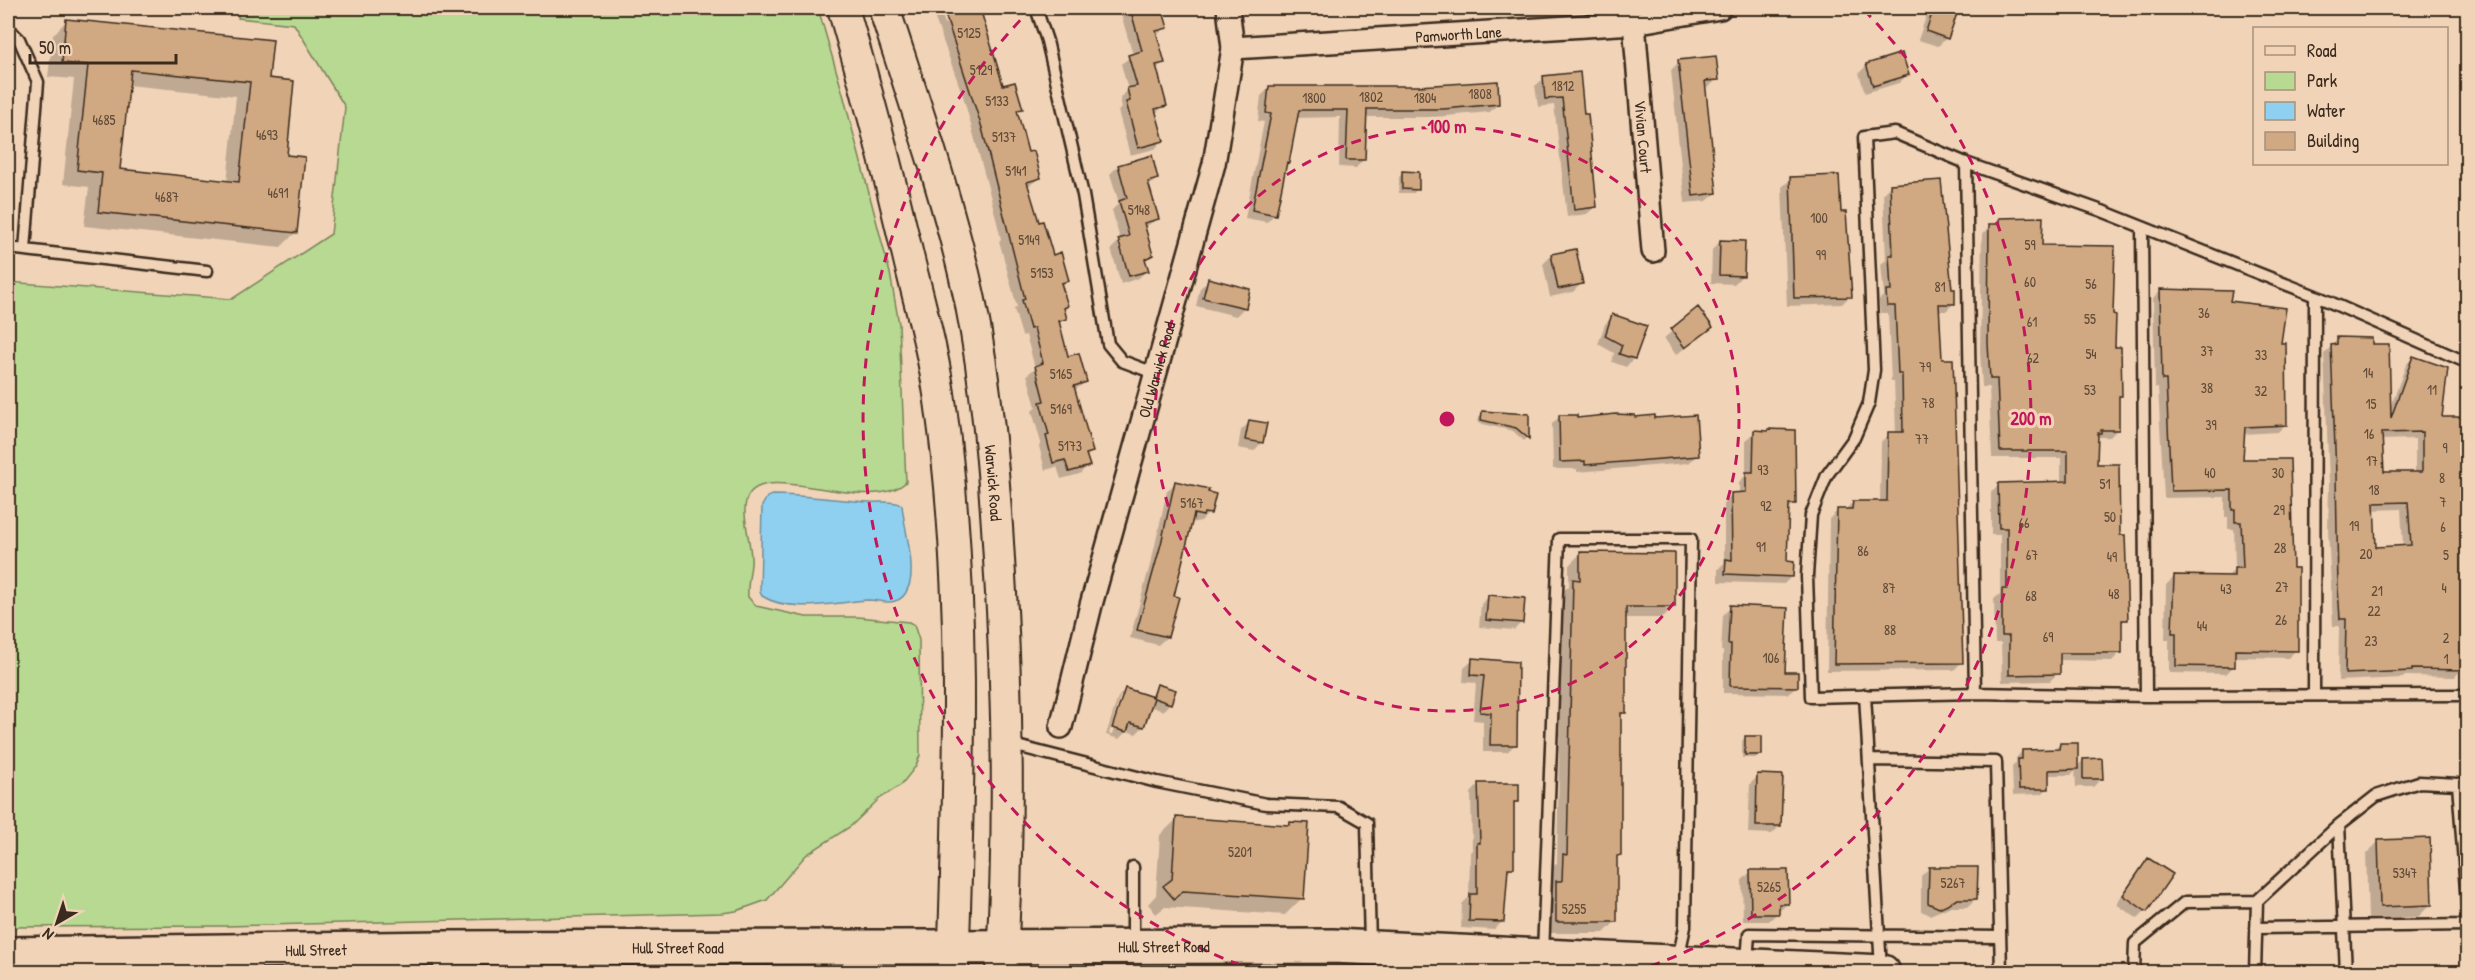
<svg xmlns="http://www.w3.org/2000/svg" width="2475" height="980" viewBox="0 0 2475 980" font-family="'Patrick Hand',sans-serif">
	<rect width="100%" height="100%" fill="#f1d4b8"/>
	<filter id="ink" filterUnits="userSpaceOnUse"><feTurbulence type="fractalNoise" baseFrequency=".0167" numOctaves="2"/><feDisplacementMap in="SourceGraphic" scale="12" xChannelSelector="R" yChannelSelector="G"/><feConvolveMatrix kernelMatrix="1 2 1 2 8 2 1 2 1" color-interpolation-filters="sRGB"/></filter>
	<g filter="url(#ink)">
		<!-- green -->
		<path fill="#b7d992" stroke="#798258" stroke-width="1.5" d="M239 8H818L843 94 890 273 899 324 906 482C870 516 766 460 748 496 739 512 753 546 751 564 750 575 747 585 748 597L756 606 806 617H858L909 622 914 625 919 640 920 755 916 766 901 785 879 799 851 826 806 855 767 900 736 911 722 913 228 926 8 927V282L232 299 331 234 345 107 294 24 238 18Z"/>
		<!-- water -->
		<path fill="#8fd0f0" stroke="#6d8e9c" stroke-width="1.5" d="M772 495C805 495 837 500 870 502 880 503 893 500 902 505 904 528 917 569 908 588 906 594 901 600 895 601 887 604 877 600 868 600 837 602 790 614 762 596L760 592 762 506 767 497Z"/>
		<!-- shadow -->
		<path fill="#0003" fill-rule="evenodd" d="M931 8H940L945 24 948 23 943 8H980L1002 87 1021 108 1016 113 1027 154 1040 178 1027 187 1038 224 1052 257 1068 280 1061 287 1066 306 1063 309 1065 318 1058 325 1067 358 1085 382 1074 391 1091 452 1086 457 1088 465 1080 474 1061 479 1057 467 1045 470 1039 446 1041 443 1032 411 1036 407 1027 375 1035 368 1026 335 1022 336 1014 309 1017 307 999 241 1001 239 993 206 963 96Z
			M1114 8H1161L1166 27 1156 36 1163 62 1156 70 1165 105 1155 114 1163 140 1155 149 1130 155 1118 111 1122 108 1120 98 1128 90 1121 64 1133 55 1119 8Z
			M1929 8H1957L1947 38 1938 46 1918 40Z
			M67 20 268 80 285 157 295 233 281 247 84 226 89 187 63 184 74 79 48 77 53 35ZM128 85 236 96 227 182 119 171Z
			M1679 62 1717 79 1709 87 1704 88 1716 193 1707 201 1685 203 1671 70Z
			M1867 65 1907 75 1899 83 1865 93 1859 73Z
			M1544 78 1583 116 1596 206 1587 214 1567 217 1554 105 1538 107 1535 86Z
			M1270 87 1498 104 1490 112 1435 117H1365L1364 159 1356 168 1339 167 1340 117 1296 118 1275 214 1267 222 1245 218 1264 122 1258 121 1261 96Z
			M1118 166 1157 179 1148 187 1157 219 1144 228 1151 255 1144 261 1147 270 1139 278 1121 284 1111 249 1120 240 1112 210 1119 203 1110 174Z
			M1403 173 1417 189 1414 193H1399V177Z
			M1791 179 1840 214 1850 296 1842 304 1787 306 1782 187Z
			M1891 185 1950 290 1954 303 1946 311H1938L1962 662 1954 670 1827 671 1829 519 1837 511 1845 510 1853 502 1880 503 1881 442 1889 434H1896L1894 381H1891L1888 313H1880L1879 300 1884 295 1881 264 1886 260 1883 193Z
			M1999 219 2041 247 2111 316 2121 396 2118 399V429L2110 437H2096V465L2118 537 2126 619 2121 624 2120 653 2112 661 2058 660V673L2050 681 2002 682 2001 643H1995L1994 599 2000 594V535H1991V492L1999 484 2061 483V458H1992L1989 387H1982L1980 352 1982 234Z
			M1720 241 1742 276 1734 284 1711 283 1712 250Z
			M1552 255 1581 284 1573 292 1550 297 1543 264Z
			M1209 280 1244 308 1236 316 1196 306 1200 288Z
			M2161 290 2228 303 2280 344 2286 424 2278 432 2243 434 2242 461 2292 570 2296 650 2288 658 2234 657V666L2226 674 2169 673V640H2165L2166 585 2174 577 2226 578 2235 569 2234 529H2228V517H2225V497L2164 498 2158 388H2155L2153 298Z
			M1698 310 1711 327 1676 355 1664 338Z
			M1613 316 1634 358 1626 367 1612 362 1614 353 1598 344 1605 324Z
			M2338 339 2371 345 2389 410 2406 365 2413 357 2440 419 2468 570V634L2463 639 2462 669 2455 677 2405 676 2403 678 2338 681 2339 626H2333L2328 530 2329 483 2324 354ZM2415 439V473L2383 474 2381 440ZM2401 509 2403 547 2374 548 2373 510Z
			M1483 413 1528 416 1527 438 1524 441 1513 431 1478 423 1479 417Z
			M1560 416 1576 419 1654 420 1697 455 1689 463 1577 472V469H1553L1552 424Z
			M1250 422 1262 442 1254 451 1238 448 1241 430Z
			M1754 432 1795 503 1787 511 1785 563 1792 576 1784 584 1718 582V569L1724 563V502L1732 494H1739V482L1746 475V440Z
			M1175 483 1209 513 1201 521 1190 523 1172 597 1167 637 1158 645 1130 638 1153 554 1167 491Z
			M1580 554 1674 606 1662 618H1625L1624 712 1620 717 1619 855 1616 858 1615 922 1604 933H1545L1546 894 1551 888 1552 867 1557 863 1562 592 1569 586V565Z
			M1489 596 1522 622 1514 630 1479 627 1481 604Z
			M1731 607 1796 686 1788 694 1723 693V651H1721L1723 615Z
			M1473 660 1516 663V744L1507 752H1483V721L1473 720 1476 683 1463 682 1464 668Z
			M1158 686 1170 703 1163 711 1149 706 1143 727 1136 734 1127 731 1119 739 1106 735 1118 697 1125 690 1149 697ZM1120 696H1124L1112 735 1109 734Z
			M1745 737 1760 755 1757 758H1742V741Z
			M2060 744 2077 767 2083 760 2102 778 2093 787H2076L2075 770 2071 775H2048V788L2042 794 2013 795 2012 767 2016 763V758L2022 751 2054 750Z
			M1758 776 1780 826 1772 834 1748 833 1750 784Z
			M1479 784 1517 801 1512 806V867L1506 874 1502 922 1494 930 1461 928 1462 904 1469 897 1470 852 1472 850 1471 793Z
			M1177 819 1287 826 1290 823 1302 898 1285 915 1165 907 1156 914 1148 904 1156 895 1160 835Z
			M2378 842 2430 905 2418 917 2368 919 2366 854Z
			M2148 860 2171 875 2146 911 2138 919 2116 904 2140 868Z
			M1929 868 1976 899 1967 907H1949L1930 915 1921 911V876Z
			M1751 872 1787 904 1769 921H1743L1742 880Z"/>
		<!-- building -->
		<path fill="#d0a982" stroke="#3b2a1e" stroke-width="1.5" fill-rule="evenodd" d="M943 8H980L1003 85 1015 82 1023 109 1017 110 1028 152 1034 151 1041 178 1027 182 1039 222 1043 221 1053 255 1061 252 1069 281 1061 283 1068 306 1064 308 1067 319 1059 321 1068 356 1079 353 1087 382 1074 386 1093 452 1086 454 1090 466 1069 472 1065 460 1053 463 1046 436 1049 435 1040 402 1044 401 1035 366 1043 363 1034 328 1030 329 1022 300 1025 299 982 128Z
			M1130 8H1162L1168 28 1156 31 1165 63 1156 65 1167 106 1155 109 1164 141 1138 148 1126 102 1130 101 1127 88 1137 86 1128 55 1142 51Z
			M1934 8H1959L1948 39 1926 31Z
			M66 19 273 40 269 78 294 81 287 155 305 157 297 233 98 212 102 173 77 170 88 65 62 63ZM131 70 250 82 239 182 120 169Z
			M1902 53 1909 75 1873 86 1866 64Z
			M1716 56 1719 80 1705 81 1717 193 1693 196 1678 60Z
			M1580 72 1584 114H1588L1597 207 1574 210 1562 98 1545 99 1543 76Z
			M1498 81 1499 104 1444 109H1367L1365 160H1346L1348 110H1299L1289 163 1287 162 1276 215 1252 210 1271 114 1266 113 1269 86H1418Z
			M1152 155 1158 179 1148 182 1159 219 1144 223 1153 255 1145 259 1149 271 1129 276 1118 239 1129 236 1119 201 1127 198 1118 165Z
			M1402 171 1419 172V190L1402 189Z
			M1839 175 1841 212H1846L1852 297 1794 298 1790 177Z
			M1941 180 1952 289H1955V304H1939L1942 359H1953L1963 663 1834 664 1837 509H1852L1853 501H1887L1888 432H1903L1902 374H1898L1895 306H1887L1886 291H1891L1889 255H1893L1890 184Z
			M2043 217 2042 245 2115 246 2113 314 2116 315 2115 347H2121L2122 396H2119V430H2101V433H2098L2097 464H2119L2120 535H2125L2128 620H2122V653H2060V674L2009 675V636H2002V589H2007V528H1999L1998 483 2068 481V451H2000L1997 379H1990L1988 343 1989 224H1999V218Z
			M1720 240 1745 241 1744 276 1719 275Z
			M1576 249 1583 284 1558 289 1551 254Z
			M1208 278 1250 289 1246 308 1203 298Z
			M2160 289 2232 291 2230 301 2286 308 2281 343H2286L2287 425 2245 427 2243 459H2290L2293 568H2298V651L2235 650V667L2176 666V633H2172L2174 575 2234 576V568H2243L2241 522H2235V510H2232V490L2171 491 2166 380H2162Z
			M1698 307 1713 327 1685 348 1671 329Z
			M1612 314 1647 326 1635 359 1619 354 1622 345 1605 336Z
			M2337 337 2372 338V344H2389L2391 418 2413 356 2448 368 2442 417H2468V634H2465L2464 670 2412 669V671L2345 674 2346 619H2340L2338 588 2336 474 2331 345 2337 344ZM2422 432V472H2384L2382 433ZM2408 502 2411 545 2376 547 2374 503Z
			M1482 411 1529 414V439L1516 428 1481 420Z
			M1616 414 1634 415 1635 417 1655 415V418L1696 415 1699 456 1585 465V461L1560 462 1559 415H1577V418Z
			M1249 420 1267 423 1263 443 1245 440Z
			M1768 429 1795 430 1796 504H1789L1787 561 1794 562 1793 577 1725 574 1726 559 1732 560 1731 493 1746 492V472H1753L1754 430 1768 431Z
			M1175 481 1209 489 1208 492 1216 494 1211 514 1204 513 1203 516 1194 514 1174 596 1179 597 1168 637 1137 630 1161 544Z
			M1580 552 1675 553V607H1626V713H1621V855L1617 856V922H1556V881H1562L1563 854 1567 855 1573 579 1580 580Z
			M1488 595 1525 598 1523 623 1486 620Z
			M1730 605 1788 608 1785 672H1798V687L1730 686 1731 644H1728Z
			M1472 658 1518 662 1517 745H1490L1491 713 1480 712 1484 676 1471 675Z
			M1157 684 1176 690 1171 704 1154 698 1144 727 1130 723 1127 732 1112 728 1125 688 1153 697Z
			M1745 736H1762V755H1745Z
			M2060 743H2078V769L2049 770V789H2019L2018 759H2022V750L2059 749Z
			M2102 758 2103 779H2083V759Z
			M1757 774 1783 775 1781 826H1756Z
			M1478 783H1519V802H1514V868H1508L1504 922 1469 921 1470 894H1477V843H1480Z
			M1176 817 1289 825 1290 822 1309 823 1304 899 1183 891 1174 899 1163 886 1172 879Z
			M2430 838 2432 905 2380 907 2378 840Z
			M2148 858 2173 874 2147 912 2123 895Z
			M1929 867H1978L1977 899H1958L1939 908 1928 903Z
			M1750 870H1788L1789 904H1779V914H1751Z"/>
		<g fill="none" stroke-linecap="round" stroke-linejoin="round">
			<defs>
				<path id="lane" d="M1036 8 1047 41 1083 195 1108 344 1122 361 1154 373
					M8 28 19 39 38 82 25 250
					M1966 163 1975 693
					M2142 227 2146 696
					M8 248 207 271
					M2468 363 2323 299 2102 211 1966 163 1895 133 1864 137 1874 370 1869 403 1854 438 1827 475 1811 515 1807 576 1811 697 1975 693 2146 696 2468 695
					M1865 695 1881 969
					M2314 695 2315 296
					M1009 744 1157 782 1266 804 1339 807 1367 823 1370 945
					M1869 760 1996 762 2001 972
					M2339 825 2346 972
					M2257 901 2339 825 2376 796 2419 782 2458 784 2468 916
					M2256 928 2468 925
					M1133 942V867
					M1543 954 1559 539H1691L1685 927 1678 959
					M1747 962 1749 934 2000 937
					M2134 972 2135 943 2185 902 2257 901 2255 972"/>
				<g id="street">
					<path id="s1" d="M1634 23 1653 251"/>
					<path id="s2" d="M1233 48 1634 23 1720 8"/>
					<path id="s3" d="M1061 727 1091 605 1214 164 1233 48 1228 8"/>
					<path d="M444 948 445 972"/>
				</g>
				<g id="secondary">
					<path d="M843 8C868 93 890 178 910 264 922 312 935 360 941 408 967 595 959 785 953 972"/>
					<path id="s4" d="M884 8C915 104 949 201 970 300 987 385 994 473 999 559 1008 696 1010 835 1001 972"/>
				</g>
				<g id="primary">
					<path id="s5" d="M8 954 444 948 1333 946 1883 972"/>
				</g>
			</defs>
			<!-- lane casing -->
			<use href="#lane" stroke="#3b2a1e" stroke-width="15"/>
			<!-- street casing -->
			<use href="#street" stroke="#3b2a1e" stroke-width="26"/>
			<!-- secondary casing -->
			<use href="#secondary" stroke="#3b2a1e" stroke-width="34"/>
			<!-- primary casing -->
			<use href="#primary" stroke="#3b2a1e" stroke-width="38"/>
			<!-- lane -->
			<use href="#lane" stroke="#f1d4b8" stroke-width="10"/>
			<!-- street -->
			<use href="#street" stroke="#f1d4b8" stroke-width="21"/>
			<!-- secondary -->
			<use href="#secondary" stroke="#f1d4b8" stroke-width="30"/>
			<!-- primary -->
			<use href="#primary" stroke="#f1d4b8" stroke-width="33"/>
		</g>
	</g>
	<!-- distance rings -->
	<g fill="none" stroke="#c2185b" stroke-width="3" stroke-dasharray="10 8">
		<circle cx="1447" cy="419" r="292"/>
		<path d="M1257 971A584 584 0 0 1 1030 10M1864 10A584 584 0 0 1 1637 971"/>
	</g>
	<g text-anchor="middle" stroke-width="6" stroke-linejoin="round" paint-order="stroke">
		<!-- number labels -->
		<g font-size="14" fill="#604a37">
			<text x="969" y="38">5125</text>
			<text x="981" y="75">5129</text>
			<text x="1563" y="91">1812</text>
			<text x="1480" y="99">1808</text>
			<text x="1371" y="102">1802</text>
			<text x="1314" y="103">1800</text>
			<text x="1425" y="103">1804</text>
			<text x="997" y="106">5133</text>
			<text x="104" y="125">4685</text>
			<text x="267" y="140">4693</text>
			<text x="1004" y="142">5137</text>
			<text x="1016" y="176">5141</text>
			<text x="278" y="198">4691</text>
			<text x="167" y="202">4687</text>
			<text x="1139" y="215">5148</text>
			<text x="1819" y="223">100</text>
			<text x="1029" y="245">5149</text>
			<text x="2030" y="250">59</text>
			<text x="1821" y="260">99</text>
			<text x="1042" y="278">5153</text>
			<text x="2030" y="287">60</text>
			<text x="2091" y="289">56</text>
			<text x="1940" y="292">81</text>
			<text x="2204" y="318">36</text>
			<text x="2090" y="324">55</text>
			<text x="2032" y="327">61</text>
			<text x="2207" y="356">37</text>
			<text x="2091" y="359">54</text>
			<text x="2261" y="360">33</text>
			<text x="2033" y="363">62</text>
			<text x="1925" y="372">79</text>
			<text x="2368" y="378">14</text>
			<text x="1061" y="379">5165</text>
			<text x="2207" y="393">38</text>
			<text x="2090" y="395">53</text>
			<text x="2432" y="395">11</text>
			<text x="2261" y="396">32</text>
			<text x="1928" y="408">78</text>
			<text x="2371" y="409">15</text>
			<text x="1061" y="414">5169</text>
			<text x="2211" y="430">39</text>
			<text x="2369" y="439">16</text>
			<text x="1922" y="444">77</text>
			<text x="1070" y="451">5173</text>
			<text x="2445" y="453">9</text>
			<text x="2372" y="466">17</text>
			<text x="1763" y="475">93</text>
			<text x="2210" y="478">40</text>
			<text x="2278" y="478">30</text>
			<text x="2442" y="483">8</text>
			<text x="2105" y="489">51</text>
			<text x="2374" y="495">18</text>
			<text x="2443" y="507">7</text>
			<text x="1192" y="508">5167</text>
			<text x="1766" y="511">92</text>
			<text x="2279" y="515">29</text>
			<text x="2110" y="522">50</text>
			<text x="2024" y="528">66</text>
			<text x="2354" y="531">19</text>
			<text x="2443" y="532">6</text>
			<text x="1761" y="552">91</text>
			<text x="2280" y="553">28</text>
			<text x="1863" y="556">86</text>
			<text x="2366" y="559">20</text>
			<text x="2032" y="560">67</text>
			<text x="2446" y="560">5</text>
			<text x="2112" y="562">49</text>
			<text x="2282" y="592">27</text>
			<text x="1889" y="593">87</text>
			<text x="2444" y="593">4</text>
			<text x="2226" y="594">43</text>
			<text x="2377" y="596">21</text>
			<text x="2114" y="599">48</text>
			<text x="2031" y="601">68</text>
			<text x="2374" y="616">22</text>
			<text x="2281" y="625">26</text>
			<text x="2202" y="631">44</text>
			<text x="1890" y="635">88</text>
			<text x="2048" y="642">69</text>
			<text x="2446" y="643">2</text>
			<text x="2371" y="646">23</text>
			<text x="1771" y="663">106</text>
			<text x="2446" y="664">1</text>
			<text x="1240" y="857">5201</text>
			<text x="2405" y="878">5347</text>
			<text x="1953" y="888">5267</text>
			<text x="1769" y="892">5265</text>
			<text x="1574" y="914">5255</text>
		</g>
		<!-- street labels -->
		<g font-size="16" fill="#3b2a1e" stroke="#f1d4b8">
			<text dy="6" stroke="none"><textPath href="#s2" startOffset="226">Pamworth Lane</textPath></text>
			<text dy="6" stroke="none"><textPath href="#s1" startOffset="114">Vivian Court</textPath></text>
			<text dy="6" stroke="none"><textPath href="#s3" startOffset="370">Old Warwick Road</textPath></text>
			<text dy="6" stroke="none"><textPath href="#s4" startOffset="489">Warwick Road</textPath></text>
			<text dy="6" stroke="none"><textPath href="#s5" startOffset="1156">Hull Street Road</textPath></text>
			<text dy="6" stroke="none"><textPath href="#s5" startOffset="670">Hull Street Road</textPath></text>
			<text dy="6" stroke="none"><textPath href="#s5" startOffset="308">Hull Street</textPath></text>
		</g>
	</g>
	<circle cx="1447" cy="419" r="9" fill="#c2185b" stroke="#f1d4b8" stroke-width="3"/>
	<g font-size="18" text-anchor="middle" font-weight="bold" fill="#c2185b" stroke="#f1d4b8" stroke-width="6" stroke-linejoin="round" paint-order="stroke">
		<text x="1447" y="133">100 m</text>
		<text x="2031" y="425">200 m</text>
	</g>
	<!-- margin -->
	<rect width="2475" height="980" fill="none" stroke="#f1d4b8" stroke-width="30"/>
	<rect x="15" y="15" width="2445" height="950" fill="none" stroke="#3b2a1e" stroke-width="2" filter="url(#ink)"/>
	<!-- legend -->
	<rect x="2253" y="27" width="195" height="138" fill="#f1d4b8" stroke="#a8907a" stroke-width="1.5"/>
	<rect x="2265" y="46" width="30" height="9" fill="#f1d4b8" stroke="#a8907a" stroke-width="1.5"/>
	<text x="2307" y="57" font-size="18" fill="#3b2a1e">Road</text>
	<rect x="2265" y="72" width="30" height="18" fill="#b7d992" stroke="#a8907a" stroke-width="1.5"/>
	<text x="2307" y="87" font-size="18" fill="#3b2a1e">Park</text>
	<rect x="2265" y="102" width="30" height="18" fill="#8fd0f0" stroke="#a8907a" stroke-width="1.5"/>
	<text x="2307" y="117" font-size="18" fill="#3b2a1e">Water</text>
	<rect x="2265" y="132" width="30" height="18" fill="#d0a982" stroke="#a8907a" stroke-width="1.5"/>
	<text x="2307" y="147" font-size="18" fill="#3b2a1e">Building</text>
	<!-- north arrow -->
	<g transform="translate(57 923) rotate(219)" stroke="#f1d4b8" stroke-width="4.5" paint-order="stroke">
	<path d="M0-4.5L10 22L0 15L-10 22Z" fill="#3b2a1e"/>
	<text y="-9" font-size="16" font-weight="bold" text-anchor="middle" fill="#3b2a1e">N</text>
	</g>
	<!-- scale -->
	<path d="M30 54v9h146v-9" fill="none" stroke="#3b2a1e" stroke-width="3"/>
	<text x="39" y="54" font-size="18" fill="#3b2a1e" stroke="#f1d4b8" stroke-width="4.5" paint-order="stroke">50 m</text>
</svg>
